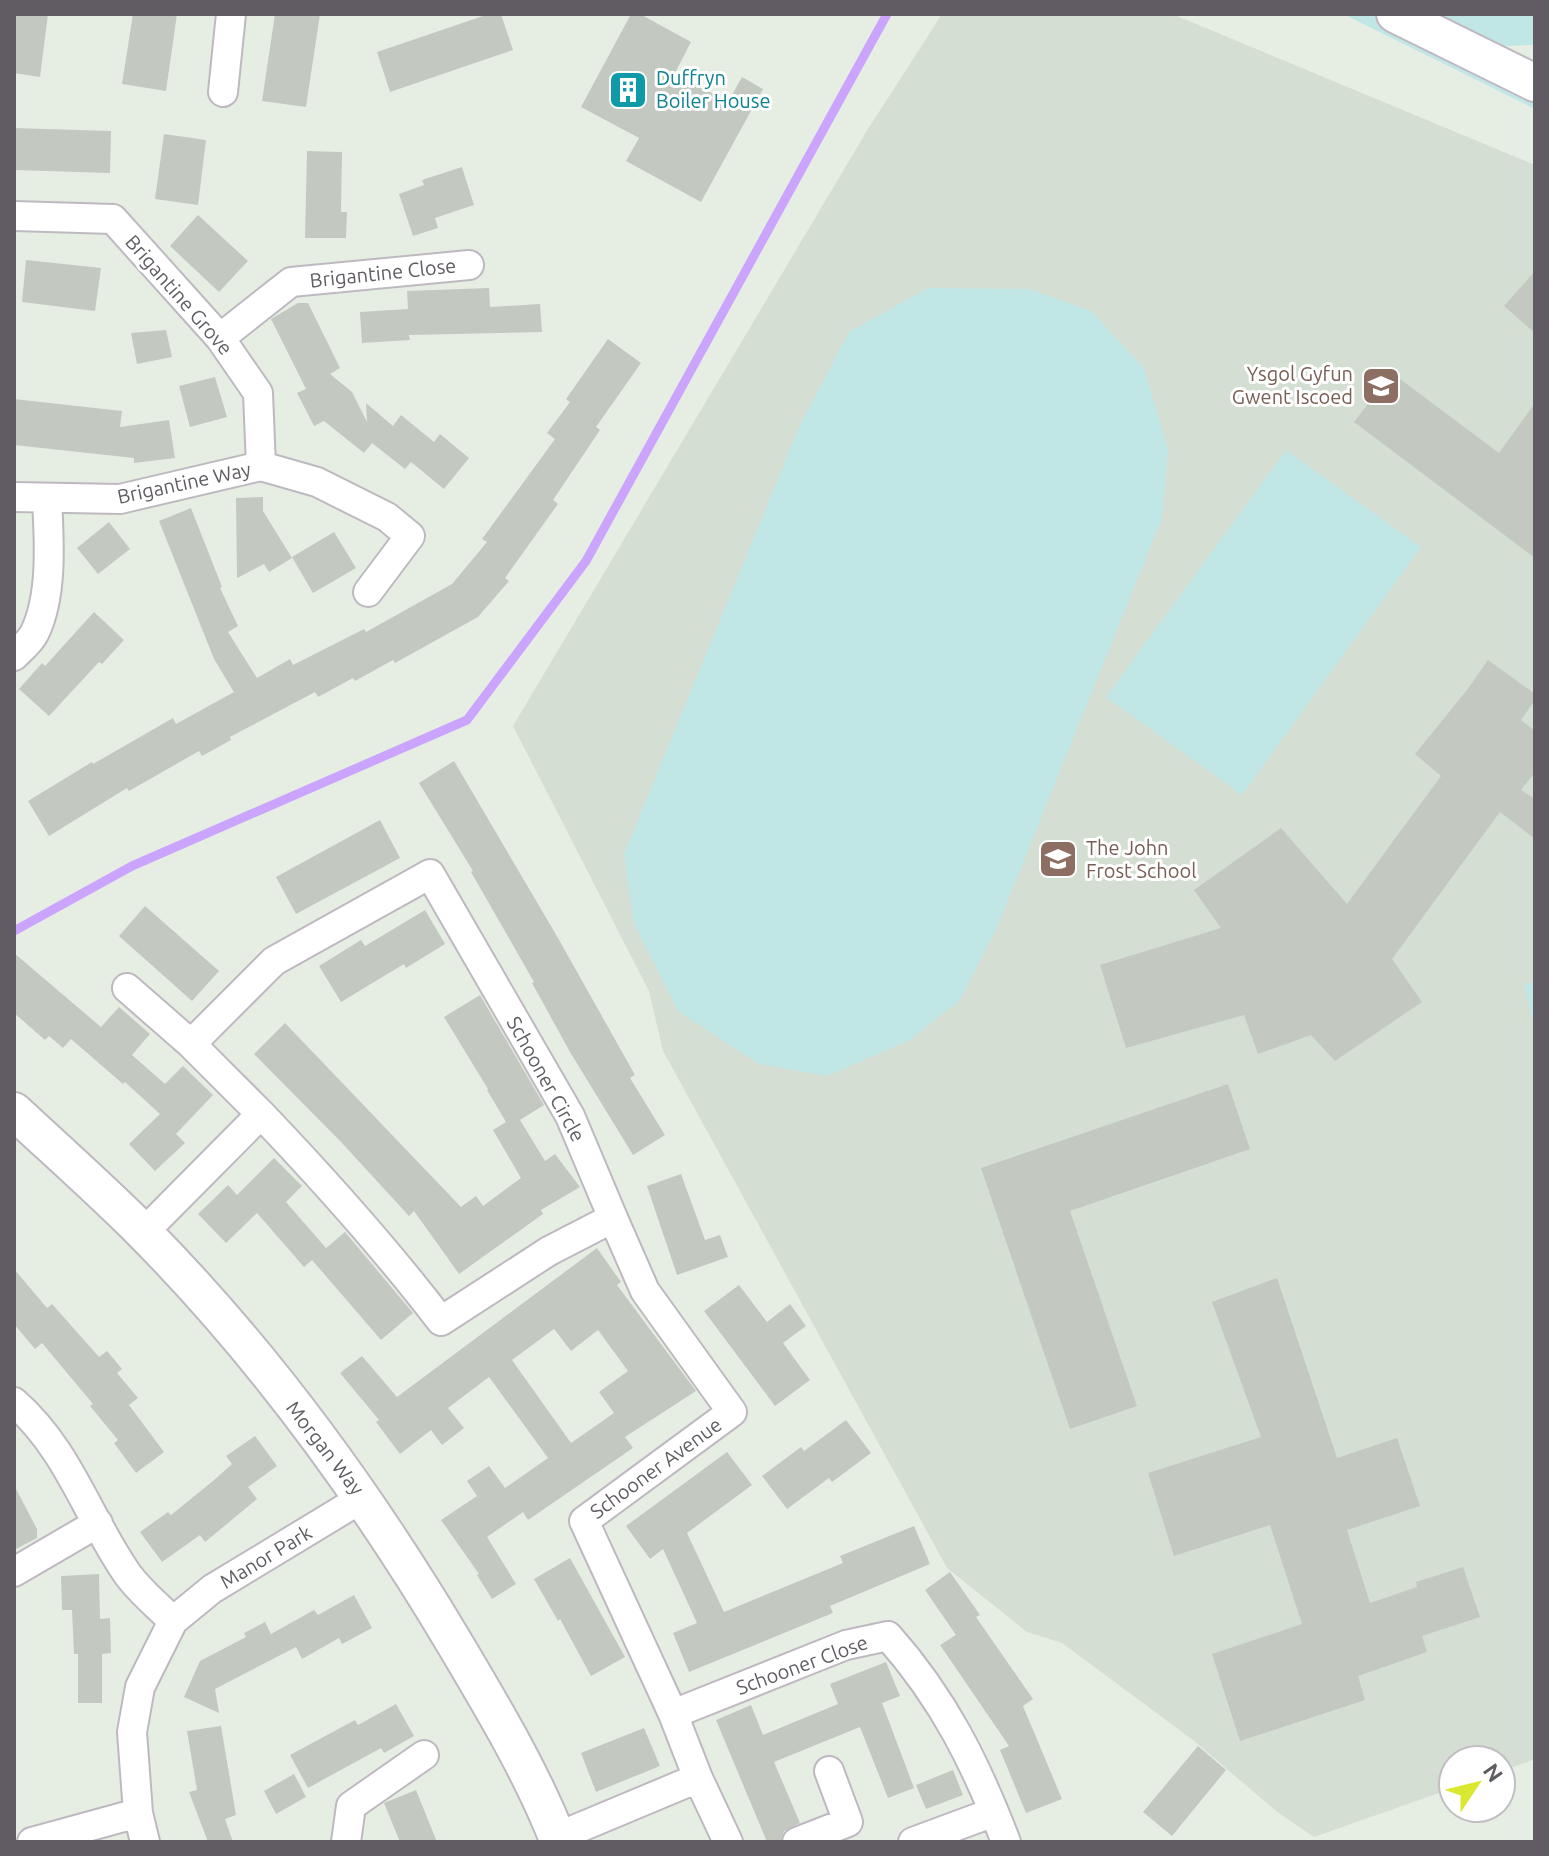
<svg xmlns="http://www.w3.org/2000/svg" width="1549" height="1856" viewBox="0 0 1549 1856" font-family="Ubuntu,sans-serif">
	<rect width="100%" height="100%" fill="#e6eee4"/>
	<!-- education -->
	<path fill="#d5ded2" d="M942 14H1172L1535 165V1759L1501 1771V1760H1453V1788L1314 1837 1276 1811 1193 1740 1062 1643 1027 1632 947 1568 663 1051 649 991 513 726 868 129Z"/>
	<!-- green -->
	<path fill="#c1e6e6" d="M1343 14H1370L1525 88 1535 94V109Z
		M1438 14H1535V45L1505 46Z
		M928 288 1029 289 1091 311 1144 368 1168 450 1162 518 997 927 960 1000 910 1040 827 1076 759 1064 678 1011 634 924 624 854 800 425 849 332Z
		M1286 450 1421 547 1242 795 1106 697Z
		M1535 982V1030L1524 984Z"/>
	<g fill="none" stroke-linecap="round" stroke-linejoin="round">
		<!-- stream -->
		<path stroke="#cba4fe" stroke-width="9" d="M14 931 132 866 467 720 586 561 887 14"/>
	</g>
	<!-- building -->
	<path fill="#c3c9c0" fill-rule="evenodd" d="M14 14H48L40 77 14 73Z
		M133 14H177L166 91 122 84Z
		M275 14H320L306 107 262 101Z
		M489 14H501L513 50 390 92 377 52Z
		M631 14H640L691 42 675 73 728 102 742 77 763 89 701 202 626 161 639 138 581 107Z
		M14 128 111 131 110 173 14 170Z
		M164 134 206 140 198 205 155 199Z
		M307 151 342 152 341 212H347L346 238H305Z
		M462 167 474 205 435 218 438 228 413 236 399 194 424 185 422 180Z
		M198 215 248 261 219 292 170 246Z
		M26 260 101 268 95 311 22 302Z
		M1535 271V333L1504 306Z
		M489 288 490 307 540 304 542 332 409 335 410 340 362 343 360 312 408 309 407 291Z
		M298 303H308L340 368 330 374 352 392 367 422 366 403 393 426 401 415 434 442 440 434 469 458 444 489 411 462 405 469 372 443 364 453 324 421 314 426 297 393 306 389 271 319Z
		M166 330 172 357 137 364 131 333Z
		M608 339 641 363 596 427 600 430 553 500 558 504 505 578 509 581 478 617 395 663 393 660 355 681 353 678 318 697 315 692 230 737 231 740 202 756 199 751 129 791 127 788 49 836 28 801 92 762 93 764 173 718 176 724 234 692 214 659 159 521 191 508 222 587 220 588 238 626 228 632 257 678 290 659 293 665 364 629 366 632 452 584 487 542 482 539 555 439 547 433 570 402 566 399Z
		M1392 373 1499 453 1535 403V558L1354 422Z
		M215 377 227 417 190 427 179 386Z
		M14 399 122 411 120 427 169 420 175 458 134 463V458L14 445Z
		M263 497V511L292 558 269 572 264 564 237 578 236 498Z
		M109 522 130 549 98 574 77 548Z
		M334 532 356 568 313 593 292 557Z
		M94 612 124 640 102 664 99 662 49 716 19 689 42 663 45 666Z
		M1488 660 1535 694V700L1521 720 1535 731V772L1521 790 1535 799V839L1500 812 1392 959 1422 1002 1335 1061 1311 1035 1258 1054 1244 1015 1126 1048 1100 965 1221 928 1194 890 1281 828 1347 904 1441 776 1415 754 1467 690Z
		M454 761 558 938 635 1075 630 1078 665 1135 633 1155 570 1052 532 983 534 982 471 872 473 871 419 783Z
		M380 820 400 858 296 914 276 877Z
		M145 906 219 971 192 1001 119 936Z
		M425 910 445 944 406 968 404 964 341 1002 319 966 361 940 365 946Z
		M14 953 101 1027 119 1007 150 1034 132 1055 165 1084 183 1066 213 1095 176 1134 185 1143 155 1171 129 1144 160 1114 125 1082 123 1084 71 1039 63 1048 49 1036 45 1040 14 1013Z
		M480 995 544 1105 520 1120 545 1161 555 1154 580 1187 541 1210 543 1214 459 1274 414 1211 409 1216 341 1142 254 1054 285 1023 461 1207 476 1196 483 1206 521 1178 493 1130 506 1122 487 1090 488 1089 444 1017Z
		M1228 1084 1250 1149 1070 1211 1137 1406 1070 1429 981 1168Z
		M274 1158 302 1186 286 1202 326 1248 318 1255 345 1232 413 1313 381 1340 312 1260 304 1267 257 1213 226 1243 198 1214 228 1185 237 1195Z
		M681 1174 705 1240 720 1235 728 1257 677 1275 647 1186Z
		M597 1248 621 1282 617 1285 696 1391 625 1437 633 1448 528 1520 523 1512 487 1537 516 1584 492 1599 477 1575 479 1574 441 1520 477 1496 467 1481 489 1466 505 1488 548 1458 489 1377 448 1408 464 1428 442 1445 431 1430 400 1454 376 1422 379 1420 340 1373 362 1356 397 1397ZM554 1329 571 1351 598 1330 628 1371 599 1392 614 1413 571 1443 512 1360Z
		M14 1269 47 1308 52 1304 99 1357 107 1351 122 1369 117 1373 138 1398 129 1405 164 1452 136 1473 114 1443 118 1440 90 1406 93 1404 42 1343 35 1349 14 1324Z
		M1277 1278 1337 1458 1397 1438 1420 1506 1347 1530 1370 1603 1417 1587 1416 1582 1463 1567 1480 1617 1422 1636 1427 1652 1358 1676 1365 1700 1240 1741 1212 1654 1302 1624 1270 1525 1174 1556 1148 1473 1261 1437 1212 1302Z
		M739 1285 767 1322 790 1304 806 1326 783 1343 810 1380 775 1406 704 1311Z
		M846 1420 871 1453 832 1482 829 1478 787 1509 762 1476 801 1447 804 1451Z
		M255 1436 277 1466 248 1487 257 1499 205 1542 200 1535 162 1562 140 1532 168 1512 171 1515 213 1481 232 1464 226 1456Z
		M727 1452 752 1485 687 1533 724 1612 843 1563 840 1556 914 1526 930 1564 830 1606 833 1613 689 1672 673 1633 697 1623 663 1549 650 1559 626 1526Z
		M14 1485 37 1529V1538L14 1550Z
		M570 1558 625 1657 591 1676 560 1619 558 1621 534 1579Z
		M950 1572 980 1615 976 1617 1033 1699 1023 1706 1062 1799 1026 1813 1000 1750 1009 1746 940 1645 956 1635 925 1590Z
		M99 1574 100 1619 110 1618 111 1653 102 1654V1703H78V1654H74L72 1610H62L61 1576Z
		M354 1595 372 1628 342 1644 339 1638 302 1659 296 1647 215 1689 219 1713 184 1697 200 1661 246 1637 244 1633 265 1622 271 1634 314 1610 318 1615Z
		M886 1662 900 1696 882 1703 914 1788 888 1798 860 1727 774 1762 800 1823 784 1831 780 1842H767L716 1720 751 1705 763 1735 838 1704 830 1684Z
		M396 1704 414 1736 384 1753 381 1748 308 1788 290 1755 355 1720 358 1725Z
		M221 1726 236 1815 225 1819 233 1842H208L189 1792 197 1790 187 1731Z
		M644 1728 660 1766 596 1792 581 1753Z
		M1198 1746 1226 1770 1172 1836 1143 1812Z
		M953 1770 963 1795 926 1809 916 1785Z
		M294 1774 306 1797 276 1814 264 1791Z
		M416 1790 437 1842H400L384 1803Z"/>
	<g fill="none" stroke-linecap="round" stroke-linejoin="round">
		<defs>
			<path id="minor" d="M223 92 231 14
				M14 216 113 219 220 338 258 393 261 466
				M220 338 291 282 469 265
				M14 497 120 499 261 466 317 482 387 517 410 536 368 592
				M14 656C21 649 31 641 35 632 53 594 49 539 47 499
				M127 988 191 1044
				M144 1232 261 1114 191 1044 274 961 430 874 570 1116 613 1218 549 1251 441 1321C385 1248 325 1181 261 1114
				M14 1402C68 1449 87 1515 126 1572 138 1590 157 1605 173 1621
				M14 1572 98 1523
				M673 1714 846 1645 888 1636C944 1699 976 1764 1006 1842
				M698 1778 728 1842
				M557 1837 698 1778 673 1714 584 1521 732 1412 645 1291 613 1218
				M32 1842 138 1813
				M145 1842 138 1813 132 1732 140 1687 173 1621 212 1589 364 1497
				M346 1842 351 1806 424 1755
				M797 1842 848 1822 829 1771
				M913 1842 994 1812"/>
			<path id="tertiary" d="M1395 14 1535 83
				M14 1111C57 1151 101 1190 142 1231 264 1354 367 1496 455 1644 493 1708 532 1773 559 1842"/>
		</defs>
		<!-- minor casing -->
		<use href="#minor" stroke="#beb9c0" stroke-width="32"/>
		<!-- tertiary casing -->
		<use href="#tertiary" stroke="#beb9c0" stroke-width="40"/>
		<!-- minor -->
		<use href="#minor" stroke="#fff" stroke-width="28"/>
		<!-- tertiary -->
		<use href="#tertiary" stroke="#fff" stroke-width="36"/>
	</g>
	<!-- icons -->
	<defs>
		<symbol id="building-square" viewBox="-11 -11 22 22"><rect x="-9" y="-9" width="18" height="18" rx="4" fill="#0f9aa8" stroke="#fff"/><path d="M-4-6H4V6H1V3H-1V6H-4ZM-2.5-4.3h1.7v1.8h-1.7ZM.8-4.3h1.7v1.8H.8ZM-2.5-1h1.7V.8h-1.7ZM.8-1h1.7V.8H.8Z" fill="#fff"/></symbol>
		<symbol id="school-square" viewBox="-11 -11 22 22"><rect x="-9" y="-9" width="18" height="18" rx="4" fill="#8d6e63" stroke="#fff"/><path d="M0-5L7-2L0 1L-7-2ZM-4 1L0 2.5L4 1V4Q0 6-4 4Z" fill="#fff"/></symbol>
	</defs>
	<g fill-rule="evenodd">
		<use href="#building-square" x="606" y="68" width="44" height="44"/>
		<use href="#school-square" x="1359" y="364" width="44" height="44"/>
		<use href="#school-square" x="1036" y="837" width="44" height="44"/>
	</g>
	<g text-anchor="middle" stroke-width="6" stroke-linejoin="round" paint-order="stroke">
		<!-- culture labels -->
		<g font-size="20" fill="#0d838f" stroke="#fff" text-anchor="start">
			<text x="656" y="85">Duffryn<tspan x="656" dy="23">Boiler House</tspan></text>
		</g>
		<!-- street labels -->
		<g font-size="20" fill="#615c64" stroke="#fff">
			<text transform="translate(383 273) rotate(-6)" y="7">Brigantine Close</text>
			<text transform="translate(179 295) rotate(49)" y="7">Brigantine Grove</text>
			<text transform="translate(184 483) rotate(-12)" y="7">Brigantine Way</text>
			<text transform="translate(546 1079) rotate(61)" y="7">Schooner Circle</text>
			<text transform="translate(325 1448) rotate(52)" y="7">Morgan Way</text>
			<text transform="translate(656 1468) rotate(-36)" y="7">Schooner Avenue</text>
			<text transform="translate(266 1557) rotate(-31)" y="7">Manor Park</text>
			<text transform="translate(802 1665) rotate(-20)" y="7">Schooner Close</text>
		</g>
		<!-- education labels -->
		<g font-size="20" fill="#785e54" stroke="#fff" text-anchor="end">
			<text x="1353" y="381">Ysgol Gyfun<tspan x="1353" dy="23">Gwent Iscoed</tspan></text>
			<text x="1086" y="855" text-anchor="start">The John<tspan x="1086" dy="23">Frost School</tspan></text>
		</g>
	</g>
	<!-- border -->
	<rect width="1549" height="1856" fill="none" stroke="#615c64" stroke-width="32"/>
	<!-- north arrow -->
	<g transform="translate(1477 1784) rotate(55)"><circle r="38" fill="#ffffff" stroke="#c0bec1" stroke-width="2"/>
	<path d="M0-6L14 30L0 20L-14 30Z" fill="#dae830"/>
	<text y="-12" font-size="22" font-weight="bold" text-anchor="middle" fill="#615c64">N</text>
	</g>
</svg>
